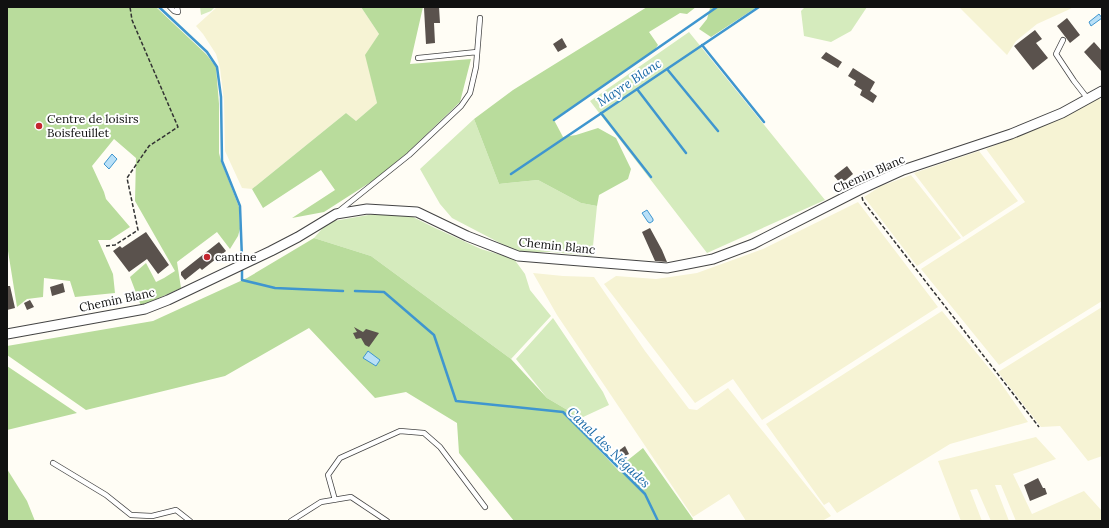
<svg xmlns="http://www.w3.org/2000/svg" width="1109" height="528" viewBox="0 0 1109 528" font-family="Lora,serif">
	<rect width="100%" height="100%" fill="#fffdf5"/>
	<!-- farmland -->
	<path fill="#f6f3d4" d="M217 7H361L379 34 366 55 377 103 356 121 346 113 252 189 242 188 225 151 224 101 220 68 216 54 203 34 196 26Z
		M959 7H1073L1070 9 1037 24 1016 41 1007 55Z
		M1099 98 1102 102V301L999 365 921 269 1025 202 986 149 1052 122Z
		M979 151 1018 201 963 237 914 173Z
		M911 175 961 238 917 266 864 197 881 186Z
		M858 202 938 307 762 420 733 379 695 403 604 284 616 276 656 279 697 273 763 249Z
		M533 273 563 276 594 277 645 351 689 409 697 410 728 388 831 516 822 521H746L729 494 693 517 557 315Z
		M1102 307V456L1088 461 1060 426 1041 427 998 372Z
		M942 311 998 379 1028 422 950 444 837 513 829 502 824 505 766 424Z
		M1036 437 1056 459 1013 474 1032 514 1084 491 1102 511V521H1016L1001 485H995L1009 521H991L977 489 970 490 982 521H961L938 461Z"/>
	<!-- green -->
	<path fill="#d5ebbd" d="M200 7H215L211 11 201 15Z
		M805 7H867L851 31 831 42 804 36 801 11Z
		M689 32 825 200 707 253 590 101Z
		M474 119 499 184 538 180 581 203 597 206 592 256 552 252H517L452 218 440 204 420 169Z
		M380 213 413 217 435 228 481 249 514 259 525 274 530 290 551 316 511 359 371 256 314 238 328 222Z
		M553 318 603 392 609 405 581 418 547 398 516 359Z"/>
	<!-- forest -->
	<path fill="#b9dc9c" d="M7 7H156L206 54 216 67 219 104V153L221 161 239 207 240 229 238 236 230 249 217 232 177 262 181 288 141 306 130 277 146 263 156 282 164 278 175 271 135 201 136 158 114 139 92 166 104 192 106 199 130 227 110 240H98L113 274 115 293 75 297 70 281 44 278 43 297 27 299 17 307 8 251H7Z
		M361 7H423L410 64 471 59 460 102 407 153 377 178 324 212 292 218 335 190 321 170 263 208 252 189 346 113 356 121 377 103 365 55 379 34Z
		M647 7H696L687 14 680 13 649 32 658 45 653 52 554 120 563 137 576 135 598 128 616 138 631 169 628 179 599 195 597 206 581 203 538 180 499 184 474 119 513 90Z
		M703 7H757L711 37 699 29 707 19 710 8Z
		M314 238 371 256 511 359 547 398 581 418 582 432 619 471 628 460 643 448 693 519 692 521H514L459 453 457 423 406 392 375 398 309 328 225 376 86 410 7 355V346L153 321 247 278Z
		M7 366 77 413 7 430Z
		M7 469 27 501 35 521H7Z"/>
	<!-- water -->
	<path fill="#b9e0f7" stroke="#3f96cf" d="M1099 14 1102 18 1091 26 1089 22Z
		M112 154 117 159 109 169 104 164Z
		M647 210 653 219V221L650 223 648 222 642 213Z
		M368 351 380 360 376 366 363 358Z"/>
	<g fill="none" stroke-linecap="round" stroke-linejoin="round">
		<!-- stream -->
		<path stroke="#3f96cf" stroke-width="2.5" d="M159 7 207 52 217 67 221 97 222 161 240 206 242 259
			M702 45 764 122
			M667 69 718 131
			M637 89 686 153
			M601 113 651 177
			M554 120 717 7
			M511 174 759 7
			M242 269V280L275 288 343 291
			M355 291 384 292 434 335 456 401 563 412 645 494 658 521"/>
	</g>
	<!-- building -->
	<path fill="#5a524d" d="M439 7 440 23H434L435 43 426 44 424 8Z
		M1067 18 1080 35 1070 43 1057 26Z
		M1035 30 1042 39 1036 43 1048 58 1033 70 1014 46Z
		M562 38 567 47 558 52 553 44Z
		M1094 42 1102 51V72L1084 52Z
		M826 52 842 62 838 68 821 58Z
		M853 68 875 82 870 91 877 96 873 103 860 95 862 90 854 85 856 81 848 76Z
		M847 166 853 174 841 184 834 176Z
		M650 228 662 250 667 262 655 261 642 232Z
		M146 232 169 265 158 274 147 259 129 272 113 251 120 246 122 248Z
		M219 242 226 251 202 270 200 268 185 280 181 275V272Z
		M63 283 65 292 52 296 50 287Z
		M7 286H10L15 308 7 310Z
		M30 300 34 307 27 310 24 303Z
		M354 327 363 332 366 329 379 333 369 347 365 345 361 338 356 339 353 333 357 332Z
		M625 446 629 454 621 458 617 452Z
		M1038 478 1043 488H1045L1047 494 1030 501 1024 485Z"/>
	<g fill="none" stroke-linecap="round" stroke-linejoin="round">
		<defs>
			<path id="lane" d="M170 7 174 11 178 12 177 7
				M1063 40 1056 54 1074 81 1088 99
				M418 58 477 52
				M339 211 409 155 461 106 470 93 476 67 480 18
				M53 463 106 495 131 515 152 516 176 510 190 521
				M335 500 328 475 340 458 400 431 424 433 440 447 485 507
				M291 521 321 502 351 497 387 521"/>
			<path id="street" d="M7 334 145 309 168 300 271 251 298 237 336 214 367 209 417 212 467 236 518 256 667 268 713 259 753 244 859 190 903 170 1011 134 1062 113 1102 91"/>
		</defs>
		<!-- lane casing -->
		<use href="#lane" stroke="#444" stroke-width="6"/>
		<!-- street casing -->
		<use href="#street" stroke="#444" stroke-width="11"/>
		<!-- path -->
		<path stroke="#333" stroke-width="1.5" stroke-dasharray="4 2" stroke-linecap="butt" d="M862 197 863 201 1039 427
			M106 246 115 245 138 230 127 178 149 146 178 127 132 20 130 7"/>
		<!-- lane -->
		<use href="#lane" stroke="#fff" stroke-width="4.5"/>
		<!-- street -->
		<use href="#street" stroke="#fff" stroke-width="9"/>
	</g>
	<!-- markers -->
	<g fill="#c4262e" stroke="#fff" stroke-width="1.5">
		<circle cx="39" cy="126" r="4"/>
		<circle cx="207" cy="257" r="4"/>
	</g>
	<g text-anchor="middle" stroke-width="4" stroke-linejoin="round" paint-order="stroke">
		<!-- poi labels -->
		<g font-size="12" fill="#111" stroke="#fff" text-anchor="start">
			<text x="47" y="123">Centre de loisirs<tspan x="47" dy="14">Boisfeuillet</tspan></text>
			<text x="215" y="261">cantine</text>
		</g>
		<!-- street labels -->
		<g font-size="12" fill="#111" stroke="#fff">
			<text transform="translate(869 174) rotate(-24)" y="4">Chemin Blanc</text>
			<text transform="translate(557 246) rotate(6)" y="4">Chemin Blanc</text>
			<text transform="translate(117 300) rotate(-12)" y="4">Chemin Blanc</text>
		</g>
		<!-- water labels -->
		<g font-size="13" font-style="italic" fill="#1768a6" stroke="#fff">
			<text transform="translate(629 82) rotate(-34)" y="5">Mayre Blanc</text>
			<text transform="translate(609 447) rotate(44)" y="5">Canal des Négades</text>
		</g>
	</g>
	<!-- border -->
	<rect width="1109" height="528" fill="none" stroke="#111111" stroke-width="16"/>
</svg>
